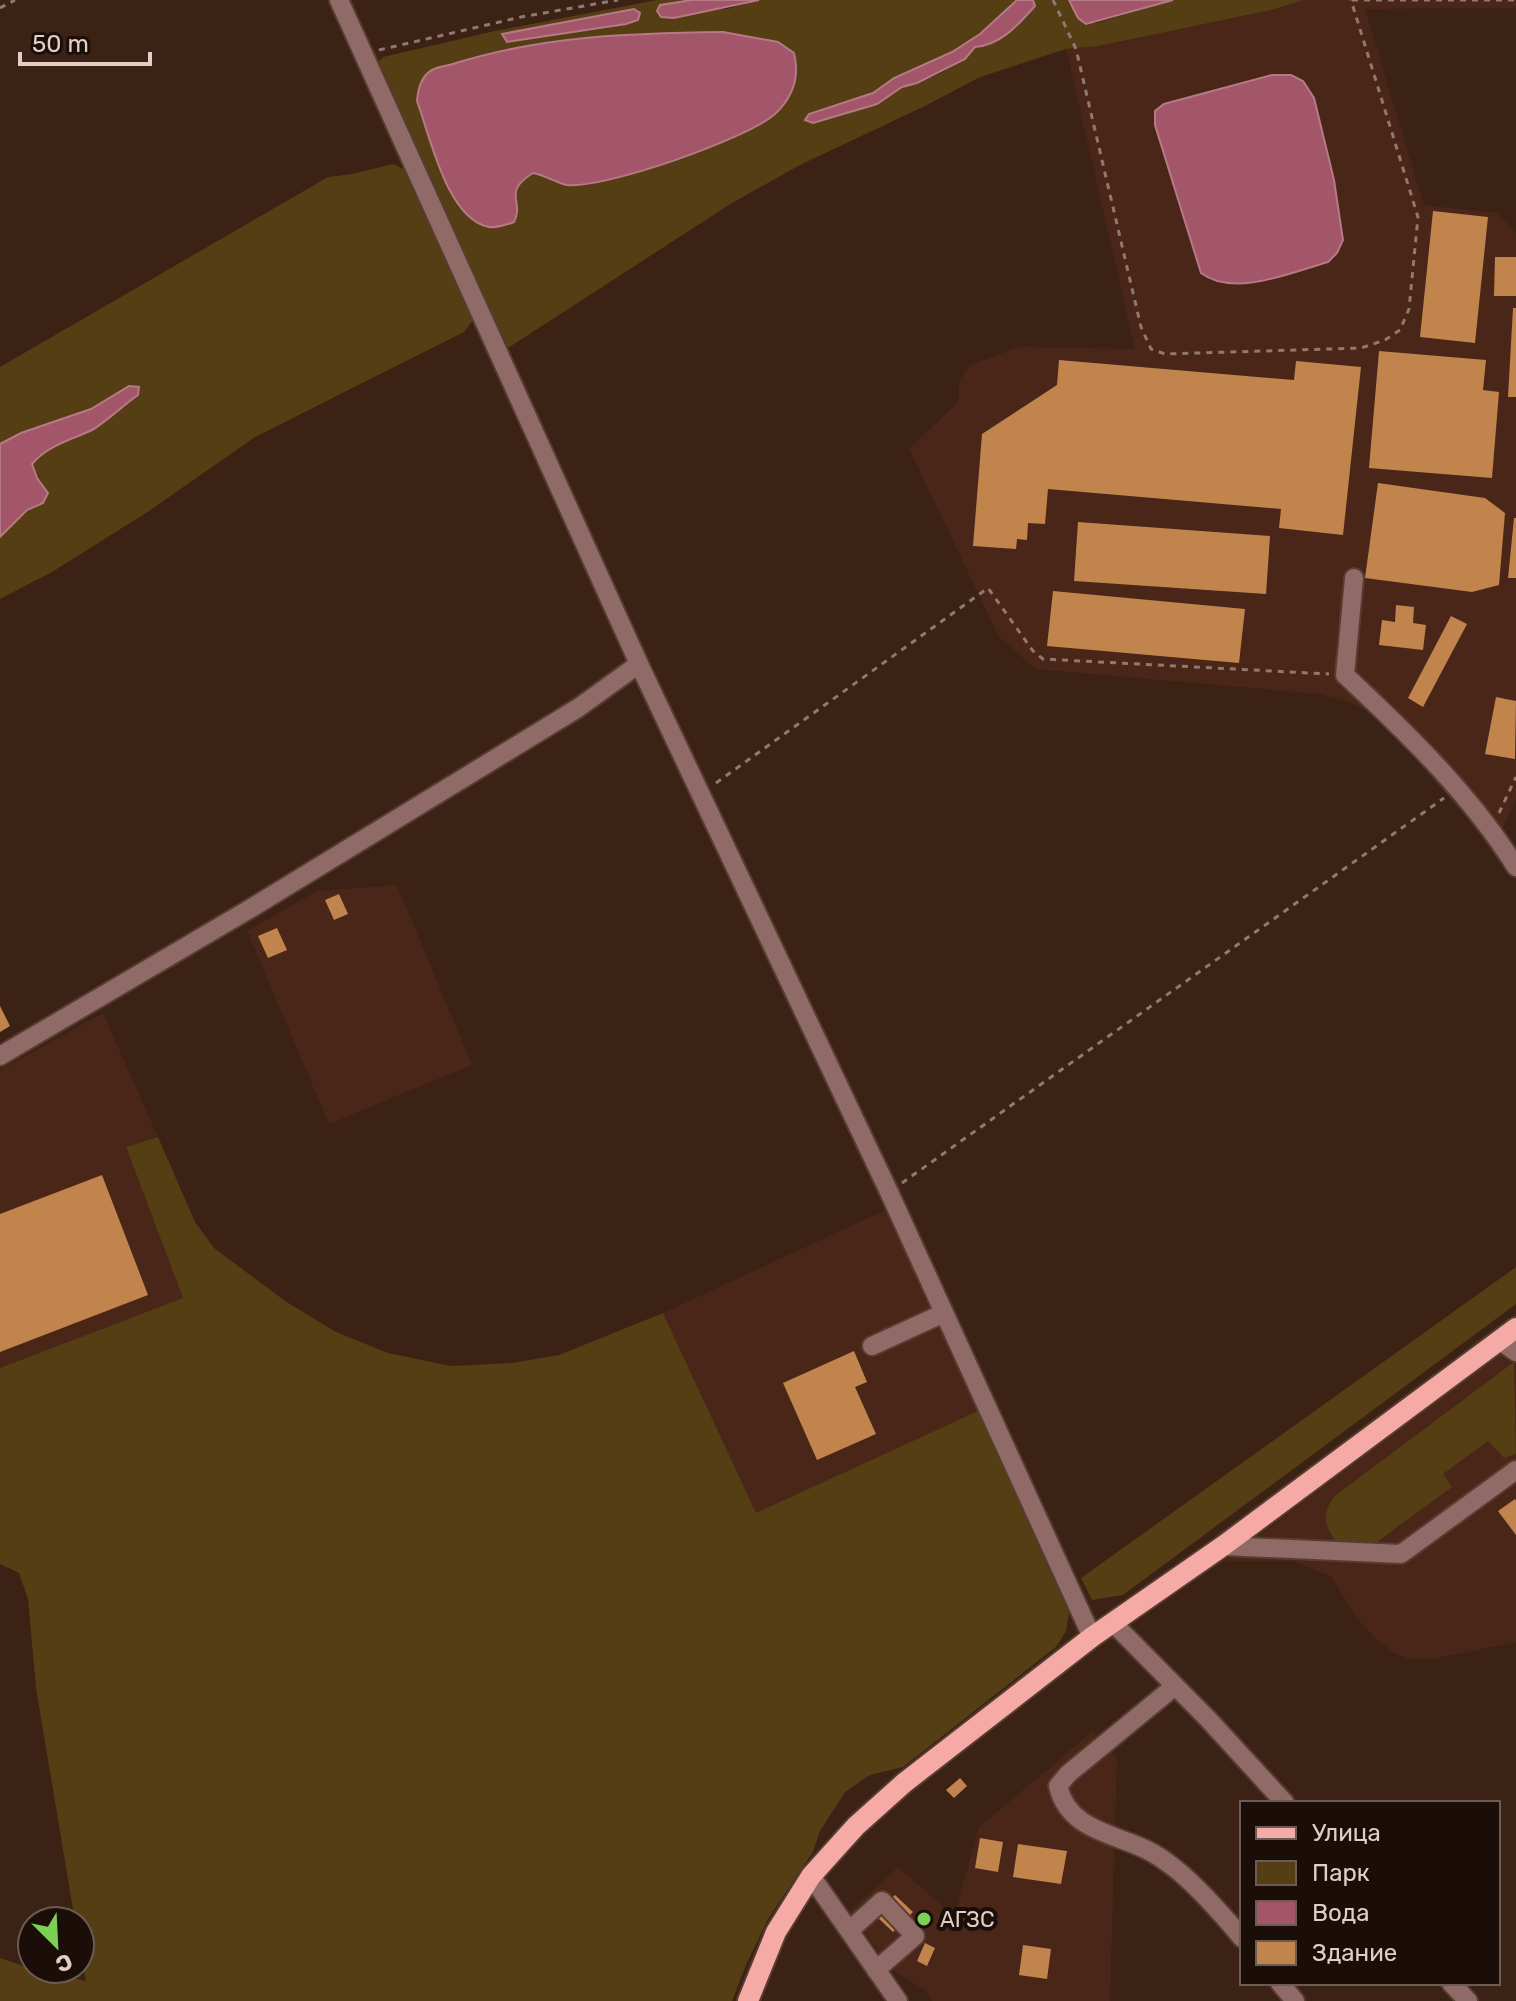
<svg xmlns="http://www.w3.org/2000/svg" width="1516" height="2001" viewBox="0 0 1516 2001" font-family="Rubik,sans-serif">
	<rect width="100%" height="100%" fill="#3c2115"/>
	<!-- built -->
	<path fill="#492618" d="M1304 0H1516V8L1365 9 1424 205 1498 213 1516 233V800L1493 848 1402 743 1372 713 1351 703 1319 694 1035 669 999 637 909 449 958 402 959 381 970 365 1019 347 1135 349 1066 49 1099 46 1271 10Z
		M397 885 472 1065 329 1124 247 931 317 891Z
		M103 1013 158 1137 126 1147 184 1298 0 1368V1070Z
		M885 1210 978 1411 756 1514 663 1313Z
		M1516 1342V1642L1431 1659H1410L1396 1654 1379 1642 1355 1616 1332 1577 1293 1561 1224 1562Z
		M1093 1731 1117 1758 1110 2001H932L925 1990 894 1971 849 1912 898 1867 954 1916 979 1827Z"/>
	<!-- green -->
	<path fill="#553e13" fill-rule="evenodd" d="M657 0H692L660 6 727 9 759 0H1017L980 34 952 52 894 78 873 93 852 101C892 90 947 81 975 47 1001 45 1018 25 1035 6L1033 0H1069L1078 18 1097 23 1173 0H1304L1271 10 1099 46 1066 49 980 77 925 106 800 165 732 203 508 348 377 64 383 57 495 31ZM634 9 640 13 626 24 507 42 502 35ZM723 32 565 185 550 177 533 173 520 181 514 196 460 208 449 189 417 101 456 63 480 55 534 44 625 34Z
		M393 164 405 170 473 320 464 332 255 437 149 511 52 572 0 599V537L27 510 43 503 32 464C48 445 71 441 92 430 107 422 119 399 129 386L91 409 21 433 0 444V367L328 177 352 174Z
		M158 1137 195 1222 214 1248 285 1301 336 1332 388 1353 451 1366 512 1363 559 1355 663 1313 756 1513 978 1411 1069 1613 1066 1631 1057 1646 903 1767 870 1775 845 1792 820 1831 813 1852 768 1919 746 1965 732 2001H0V1958L32 1969 86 1981 80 1949V1921H75L36 1688 28 1599 19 1573 0 1564V1368L183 1298 126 1147Z
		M1516 1267V1304L1123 1595 1092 1600 1081 1578Z
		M1514 1362 1516 1454 1504 1458 1488 1441 1443 1474 1452 1487 1370 1547 1340 1546C1325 1528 1319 1515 1336 1495Z"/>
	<!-- water -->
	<path fill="#a35569" stroke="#b67985" stroke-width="2" d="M692 0H759L674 18 661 17 657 11 660 5Z
		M1017 0H1033L1035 6C1018 25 1001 45 975 47L965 59 917 83 902 87 877 104 813 123 805 120 809 114 873 93 894 78 952 52 980 34Z
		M1069 0H1173L1086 24 1078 18Z
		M634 9 640 13 638 20 626 24 507 42 502 34Z
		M723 32 778 42 794 53C800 77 793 97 775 114 747 139 604 189 567 185 559 184 545 175 533 173 501 193 525 201 514 222 506 225 497 228 489 227 447 219 430 136 417 101 418 89 421 76 432 70 439 66 449 66 456 63 543 36 632 33 723 32Z
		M1272 75H1291L1303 81 1314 98 1334 180 1343 240 1337 253 1328 262C1292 272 1234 298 1201 273L1155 125V111L1164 104Z
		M129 386 139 387 138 395C125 404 103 424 92 430 71 440 48 445 32 464L37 478 48 493 43 503 27 510 0 537V444L21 433 91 409Z"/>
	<!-- building -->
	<path fill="#c2844d" d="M1433 211 1488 217 1475 343 1420 337Z
		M1495 257H1516V296H1494Z
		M1513 308H1516V397H1508Z
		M1379 351 1486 360 1483 390 1499 392 1492 478 1369 468Z
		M1059 360 1294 380 1296 361 1361 367 1343 535 1279 528 1281 509 1048 489 1045 524 1028 523 1027 540 1017 539 1016 549 973 546 982 434 1057 385Z
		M1378 483 1485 498 1505 513 1499 585 1472 592 1365 578Z
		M1514 518H1516V578H1508Z
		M1078 522 1270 536 1266 594 1074 581Z
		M1053 591 1245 609 1239 663 1047 646Z
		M1396 605 1414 607 1413 623 1426 625 1423 650 1379 645 1382 620 1395 622Z
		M1451 616 1467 624 1423 707 1408 698Z
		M1496 697 1516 701 1515 759 1485 754Z
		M339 894 348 914 334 920 325 900Z
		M277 928 287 950 268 958 258 936Z
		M0 1006 10 1026 0 1032Z
		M102 1175 148 1295 0 1352V1214Z
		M854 1351 867 1382 855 1387 876 1434 817 1460 783 1383Z
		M1515 1499 1516 1501V1535L1498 1511Z
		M960 1778 967 1786 954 1798 946 1790Z
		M980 1838 1003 1842 998 1872 975 1868Z
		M1018 1844 1067 1851 1061 1884 1013 1877Z
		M895 1895 913 1912 893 1932 875 1915Z
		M925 1943 935 1948 927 1966 917 1961Z
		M1023 1945 1051 1949 1047 1979 1019 1975Z"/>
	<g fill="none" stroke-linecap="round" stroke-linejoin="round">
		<defs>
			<path id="minor" d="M339 0 639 664 889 1192 1092 1637
				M1354 578 1345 675C1408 734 1470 794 1516 867
				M0 1056 248 910 578 708 639 664
				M1500 1341 1516 1352
				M872 1346 944 1313
				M1223 1546 1401 1554 1516 1470
				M1113 1623 1208 1719 1285 1803
				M1175 1686 1068 1774 1058 1786C1068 1829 1111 1833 1145 1849 1156 1854 1167 1862 1177 1870 1201 1890 1222 1914 1242 1938
				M811 1876 898 2001
				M849 1931 882 1901 915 1936 876 1970
				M1280 1983 1295 2001
				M1451 1983 1468 2001"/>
			<path id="major" d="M748 2001 776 1932 811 1876 856 1826 904 1783 1092 1637 1223 1546 1516 1328"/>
		</defs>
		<!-- minor casing -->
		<use href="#minor" stroke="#563d31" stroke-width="22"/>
		<!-- major casing -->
		<use href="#major" stroke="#563d31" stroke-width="24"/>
		<!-- path -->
		<path stroke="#907970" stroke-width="3" stroke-dasharray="6 6" stroke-linecap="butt" d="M1053 0 1076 49 1141 327 1151 349 1165 354 1361 348 1385 340 1400 330 1409 309 1418 217 1351 0
			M1352 0H1516
			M0 8 15 0
			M379 50 521 17 618 0
			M716 783 988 588 1033 651 1043 659 1329 674
			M1499 813 1516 777
			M902 1183 1444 798"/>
		<!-- minor -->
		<use href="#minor" stroke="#8f6a67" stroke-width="18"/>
		<!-- major -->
		<use href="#major" stroke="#f5aaa6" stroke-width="20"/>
	</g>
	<!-- markers -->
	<circle fill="#7cd155" stroke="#1b0e09" stroke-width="3" cx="924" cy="1919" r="8"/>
	<g text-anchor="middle" stroke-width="8" stroke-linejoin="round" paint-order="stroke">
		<!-- poi labels -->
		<g font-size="22" fill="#e1cec7" stroke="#1b0e09" text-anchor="start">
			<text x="940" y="1927">АГЗС</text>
		</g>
	</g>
	<!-- legend -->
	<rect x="1240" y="1801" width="260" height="184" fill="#1b0e09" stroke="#6a5b55" stroke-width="2"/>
	<rect x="1256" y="1827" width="40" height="12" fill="#f5aaa6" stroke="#6a5b55" stroke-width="2"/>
	<text x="1312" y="1841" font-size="24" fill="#e1cec7">Улица</text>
	<rect x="1256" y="1861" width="40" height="24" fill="#553e13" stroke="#6a5b55" stroke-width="2"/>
	<text x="1312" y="1881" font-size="24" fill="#e1cec7">Парк</text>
	<rect x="1256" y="1901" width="40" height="24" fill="#a35569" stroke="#6a5b55" stroke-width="2"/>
	<text x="1312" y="1921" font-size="24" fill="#e1cec7">Вода</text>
	<rect x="1256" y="1941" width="40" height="24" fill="#c2844d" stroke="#6a5b55" stroke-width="2"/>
	<text x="1312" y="1961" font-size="24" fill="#e1cec7">Здание</text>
	<!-- north arrow -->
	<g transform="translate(56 1945) rotate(156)"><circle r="38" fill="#1b0e09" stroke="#6a5b55" stroke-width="2"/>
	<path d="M0-6L14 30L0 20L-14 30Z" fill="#7cd155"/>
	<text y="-12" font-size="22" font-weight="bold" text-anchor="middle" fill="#e1cec7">С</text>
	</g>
	<!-- scale -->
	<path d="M20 52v12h130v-12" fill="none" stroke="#e1cec7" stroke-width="4"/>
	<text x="32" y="52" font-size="24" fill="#e1cec7" stroke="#1b0e09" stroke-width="6" paint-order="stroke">50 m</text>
</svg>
